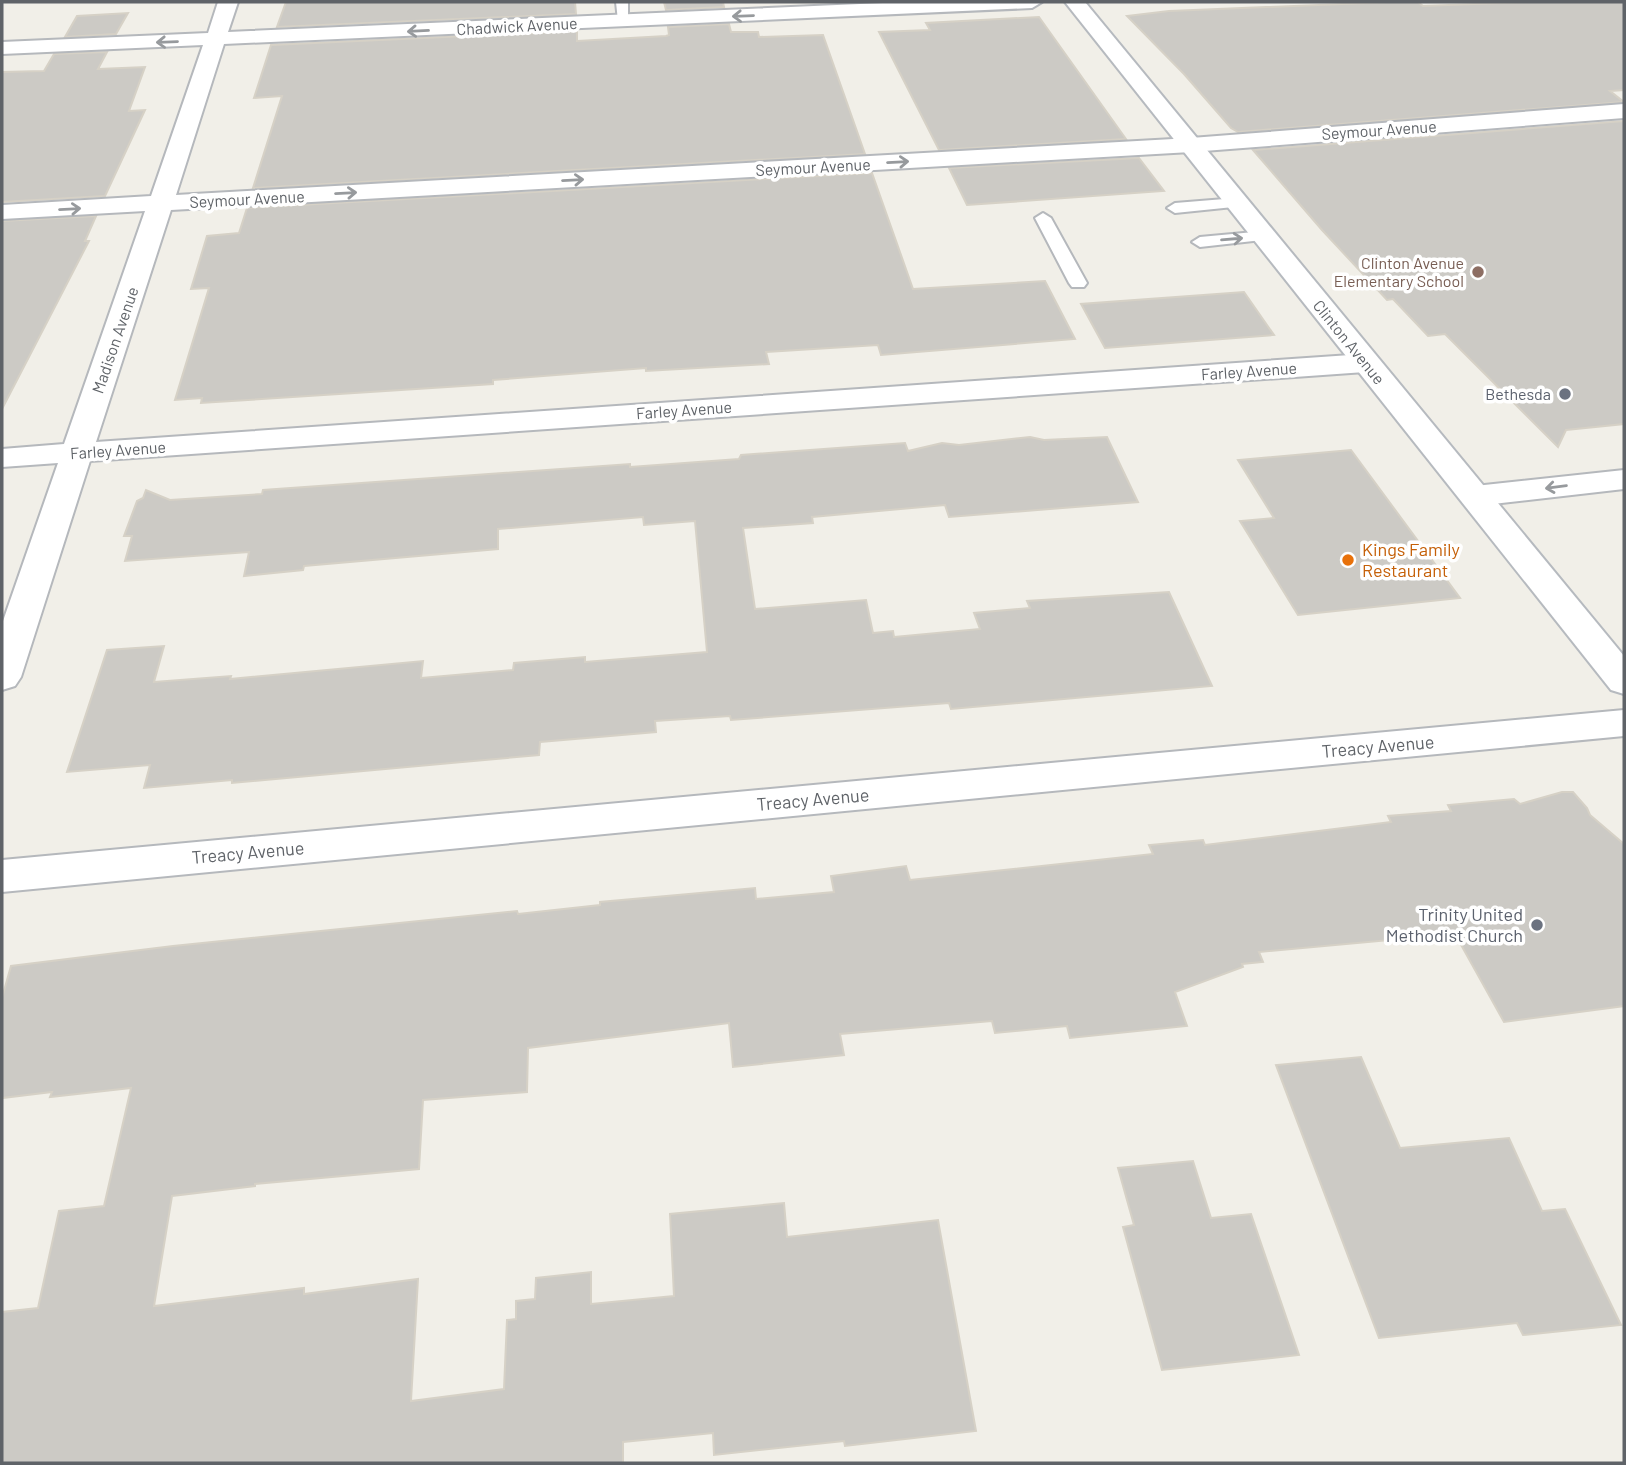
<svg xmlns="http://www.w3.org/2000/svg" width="1626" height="1465" viewBox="0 0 1626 1465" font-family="Barlow,sans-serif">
	<rect width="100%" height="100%" fill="#f1efe8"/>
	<!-- building -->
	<path fill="#cccac5" stroke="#d6d1c6" stroke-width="2" d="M286 2H575L576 14 277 27Z
		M664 2H723L724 7 666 10Z
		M1391 2H1418L1423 6 1528 2H1624V90L1610 91 1624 102 1238 132 1231 128 1184 74 1127 16 1169 11Z
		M128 13 116 34 65 37 77 16Z
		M1039 17 1126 139 939 150 879 32 930 30 926 23Z
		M729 24 731 32H758L759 37 823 35 865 154 253 188 282 96 254 98 271 45 577 31V41L666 36 669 35 668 27Z
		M107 52 98 69 145 67 129 111 145 110 105 196 2 202V72L44 71 54 54Z
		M1624 121V424L1566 430 1558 447 1445 334 1428 336 1393 299 1387 300 1322 230 1253 150Z
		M1139 158 1164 191 967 205 949 168Z
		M872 173 913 289 1045 281 1075 339 881 355 878 345 766 352 769 364 646 371V368L493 380V384L201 403 202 398 175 400 209 288 191 289 207 236 239 233 247 208Z
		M96 216 85 241H89L2 409V221Z
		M1244 292 1274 335 1105 348 1081 304Z
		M1030 437 1044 440 1107 437 1138 502 949 517 945 505 812 517 813 523 743 528 755 609 866 600 873 633 893 631 894 637 980 629 974 613 1030 608 1027 601 1169 592 1212 686 951 709 949 703 731 720 730 716 655 721 656 732 540 742 539 755 232 783V780L144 788 150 765 67 772 107 650 164 646 154 682 231 676 230 679 423 661 421 678 513 670 514 663 585 657V662L707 652 695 521 644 525 643 517 498 529V549L304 566 303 570 244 576 249 552 125 561 132 536H124L137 501 143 498 146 490 170 500 262 494 263 490 630 464V467L739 459 741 455 905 443 908 451 942 443 959 445Z
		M1351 450 1460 598 1298 615 1240 521 1274 518 1238 460Z
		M1562 792H1573L1587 808 1590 815 1624 844V1006L1504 1022 1455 934 1259 952 1263 962 1242 964 1243 967 1175 992 1187 1026 1070 1038 1067 1026 995 1033 992 1021 840 1034 844 1055 733 1067 729 1023 528 1048 527 1092 423 1100 419 1169 255 1184V1186L172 1196 154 1306 304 1288V1294L418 1279 411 1401 504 1389 507 1320 516 1319V1301L535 1299 536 1278 591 1272V1304L674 1296 670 1214 784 1203 787 1237 938 1220 976 1431 845 1446 844 1441 714 1455 713 1433 623 1442V1463H2V1312L38 1308 59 1211 104 1206 131 1088 50 1097 52 1092 2 1098V998L11 966 173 946 517 911 518 914 600 905V902L755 888 756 899 834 892 831 876 906 866 910 880 1153 854 1149 845 1203 840 1205 845 1391 822 1388 816 1451 811 1448 805 1514 799 1520 804Z
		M1361 1057 1400 1148 1509 1138 1542 1211 1565 1209 1621 1325 1523 1335 1517 1323 1379 1338 1276 1065Z
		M1193 1161 1211 1218 1251 1214 1299 1355 1162 1370 1123 1227 1134 1225 1118 1168Z"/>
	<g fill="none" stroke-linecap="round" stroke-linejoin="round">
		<defs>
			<path id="lane" d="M616 2H628V24L624 25 618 21Z
				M1237 198 1245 203 1243 206 1175 213 1167 208 1175 203Z
				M1043 213 1051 218 1087 283 1084 287H1072L1069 283 1035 218Z
				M1265 231 1273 236 1271 239 1200 247 1192 242 1200 237Z"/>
			<path id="street" d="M218 2H238L228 32 906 2H1042L1032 8 224 44 176 195 1191 138 1624 104V118L1191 152 171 210 96 442 1365 354 1375 357 1379 363 1375 369 1365 372 90 461 21 677 15 686 2 690V624L58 463 2 467V449L64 444 145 211 2 219V205L151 196 203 45 2 54V42L208 33Z
				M1624 470V489L1475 506 1464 503 1459 496 1464 489 1475 486Z
				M1624 710V736L2 892V860Z"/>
			<path id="secondary" d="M1065 2H1085L1624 656V694L1611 690Z"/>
		</defs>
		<!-- lane casing -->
		<use href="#lane" stroke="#b5b8bc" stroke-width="4"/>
		<!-- street casing -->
		<use href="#street" stroke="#b5b8bc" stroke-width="4"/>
		<!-- secondary casing -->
		<use href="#secondary" stroke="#b6babf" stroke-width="4"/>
		<!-- lane -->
		<use href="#lane" fill="#fff" fill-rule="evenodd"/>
		<!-- street -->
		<use href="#street" fill="#fff" fill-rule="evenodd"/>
		<!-- secondary -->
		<use href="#secondary" fill="#fff" fill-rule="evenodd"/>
	</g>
	<!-- one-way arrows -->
	<defs><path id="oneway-shaft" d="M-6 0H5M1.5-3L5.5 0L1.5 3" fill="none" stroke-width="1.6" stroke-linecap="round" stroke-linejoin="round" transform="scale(1.75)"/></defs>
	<g stroke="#979a9d">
		<use href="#oneway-shaft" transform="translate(743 16) rotate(178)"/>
		<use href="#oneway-shaft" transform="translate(418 31) rotate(177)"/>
		<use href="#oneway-shaft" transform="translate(167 42) rotate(178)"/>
		<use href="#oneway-shaft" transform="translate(898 162) rotate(-3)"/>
		<use href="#oneway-shaft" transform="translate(573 180) rotate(-3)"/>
		<use href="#oneway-shaft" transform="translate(346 193) rotate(-3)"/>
		<use href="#oneway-shaft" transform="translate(70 209) rotate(-3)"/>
		<use href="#oneway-shaft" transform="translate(1232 239) rotate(-5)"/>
		<use href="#oneway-shaft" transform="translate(1556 487) rotate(173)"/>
	</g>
	<!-- markers -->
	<circle fill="#8d6e63" stroke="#fff" stroke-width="2.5" cx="1478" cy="272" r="7"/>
	<g fill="#6b7280" stroke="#fff" stroke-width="2.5">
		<circle cx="1565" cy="394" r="7"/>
		<circle cx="1537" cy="925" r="7"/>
	</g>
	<circle fill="#e8710a" stroke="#fff" stroke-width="2.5" cx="1348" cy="560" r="7"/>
	<g text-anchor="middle" stroke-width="7" stroke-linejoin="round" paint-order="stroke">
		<!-- far-street labels -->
		<g font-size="16" fill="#5f6368" stroke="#fff">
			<text transform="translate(517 26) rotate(-3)" y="6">Chadwick Avenue</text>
			<text transform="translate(1379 130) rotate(-4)" y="6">Seymour Avenue</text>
			<text transform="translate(813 167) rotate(-3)" y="6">Seymour Avenue</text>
			<text transform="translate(247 199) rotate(-3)" y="6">Seymour Avenue</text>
			<text transform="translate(115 340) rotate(-71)" y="6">Madison Avenue</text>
			<text transform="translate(1349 342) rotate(51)" y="6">Clinton Avenue</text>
			<text transform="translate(1249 371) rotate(-4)" y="6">Farley Avenue</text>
			<text transform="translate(684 410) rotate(-4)" y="6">Farley Avenue</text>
			<text transform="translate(118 450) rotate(-4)" y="6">Farley Avenue</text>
		</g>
		<!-- far-education labels -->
		<g font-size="16" fill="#785e54" stroke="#fff" text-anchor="end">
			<text x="1464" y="269">Clinton Avenue<tspan x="1464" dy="18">Elementary School</tspan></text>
		</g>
		<!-- far-worship labels -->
		<g font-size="16" fill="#5b616d" stroke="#fff" text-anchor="end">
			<text x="1551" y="400">Bethesda</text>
		</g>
		<!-- food labels -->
		<g font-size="18" fill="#c56008" stroke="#fff" text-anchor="start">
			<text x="1362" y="556">Kings Family<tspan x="1362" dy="21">Restaurant</tspan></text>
		</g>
		<!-- street labels -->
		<g font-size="18" fill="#5f6368" stroke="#fff">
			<text transform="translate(1378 747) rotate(-5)" y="6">Treacy Avenue</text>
			<text transform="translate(813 800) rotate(-5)" y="6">Treacy Avenue</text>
			<text transform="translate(248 853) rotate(-5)" y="6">Treacy Avenue</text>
		</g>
		<!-- worship labels -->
		<g font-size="18" fill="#5b616d" stroke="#fff" text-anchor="end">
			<text x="1523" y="921">Trinity United<tspan x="1523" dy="21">Methodist Church</tspan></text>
		</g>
	</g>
	<!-- border -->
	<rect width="1626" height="1465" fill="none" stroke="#5f6368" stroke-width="7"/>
</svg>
